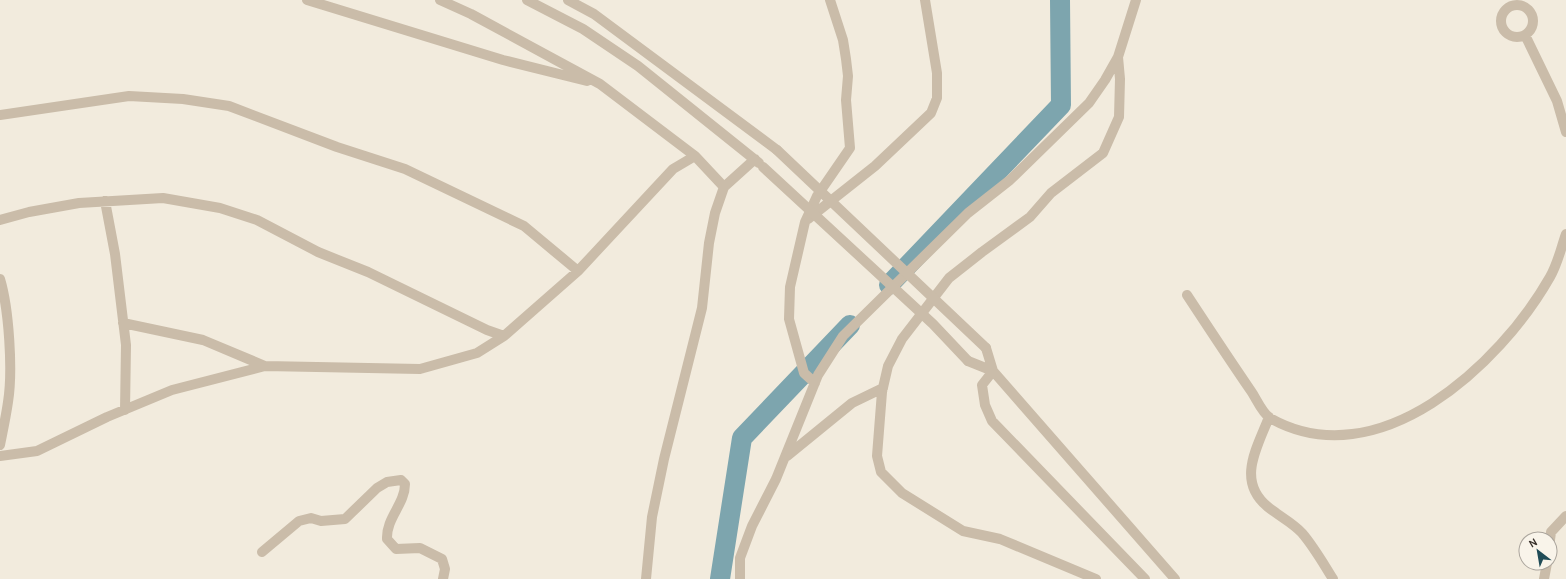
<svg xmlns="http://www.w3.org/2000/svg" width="1566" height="579" viewBox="0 0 1566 579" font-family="Karla,sans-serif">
	<rect width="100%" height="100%" fill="#f2ebdd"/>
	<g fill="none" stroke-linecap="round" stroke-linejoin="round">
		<!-- river -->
		<path stroke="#7da5ae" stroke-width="20" d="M889 285 1061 105 1060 0
			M720 579 742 438 850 325"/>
		<!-- minor -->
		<path stroke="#cabca9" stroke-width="10" d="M307 0 503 60 587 81
			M440 0 471 14 600 84 695 156 724 187
			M527 0 583 29 638 66 759 163
			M568 0 594 14 777 150
			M1501 21a16 16 0 1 1 32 0a16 16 0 1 1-32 0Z
			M1525 35 1557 101 1566 132
			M0 115 129 96 183 99 229 106 337 147 405 169 524 226 578 271
			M105 201 115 254 126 345 125 410
			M808 219 875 166 931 113 937 98V73L925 0
			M0 220 29 212 79 203 163 198 220 208 257 220 318 252 368 272 487 330 504 336
			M0 279C9 309 13 371 8 402 6 416 3 430 0 445
			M1187 295C1208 327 1229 359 1251 391 1256 398 1262 413 1270 418 1378 479 1500 365 1550 277 1558 263 1561 248 1566 234
			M123 323 203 340 265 366
			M968 361 993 371 986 348
			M815 383 804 373 789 319 790 287 805 222 817 196 850 148 846 100 848 76 846 59 843 40 830 0
			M1269 417C1257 448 1236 481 1268 507 1279 516 1293 523 1302 533 1314 547 1323 563 1333 579
			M0 456 37 451 107 417 172 390 265 366 420 369 477 353 504 336 578 271 673 169 695 156
			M787 456 852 403 883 388
			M1550 540 1551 532 1566 516
			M262 552 299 521 311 518 321 521 345 519 377 488 387 482 401 480 405 484C405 504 386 518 387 539L396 549 420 548 442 559 445 569 443 579
			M646 579 652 517 664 459 702 308 709 243 715 213 724 187 755 159
			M740 579V558L752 526 776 479 818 375 843 336 968 213 1010 180 1089 103 1105 80 1118 57 1136 0
			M1096 579 1000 539 963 531 902 493 881 472 877 456 882 392 888 366 902 339 949 278 982 252 1030 217 1051 193 1103 153 1119 117 1120 79 1118 57
			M1145 579 992 421 985 405 982 385 993 371 1175 579
			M1544 579 1547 563"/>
		<!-- minor-bridge -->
		<path stroke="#cabca9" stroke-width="10" d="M777 150 986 348
			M763 167 933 324 968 361"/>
	</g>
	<!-- north arrow -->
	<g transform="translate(1538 551) rotate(329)"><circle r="19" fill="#f9f4ea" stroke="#aba59d"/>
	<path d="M0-3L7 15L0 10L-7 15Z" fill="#204c57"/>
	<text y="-6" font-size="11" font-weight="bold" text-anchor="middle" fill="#372f29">N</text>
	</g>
</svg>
